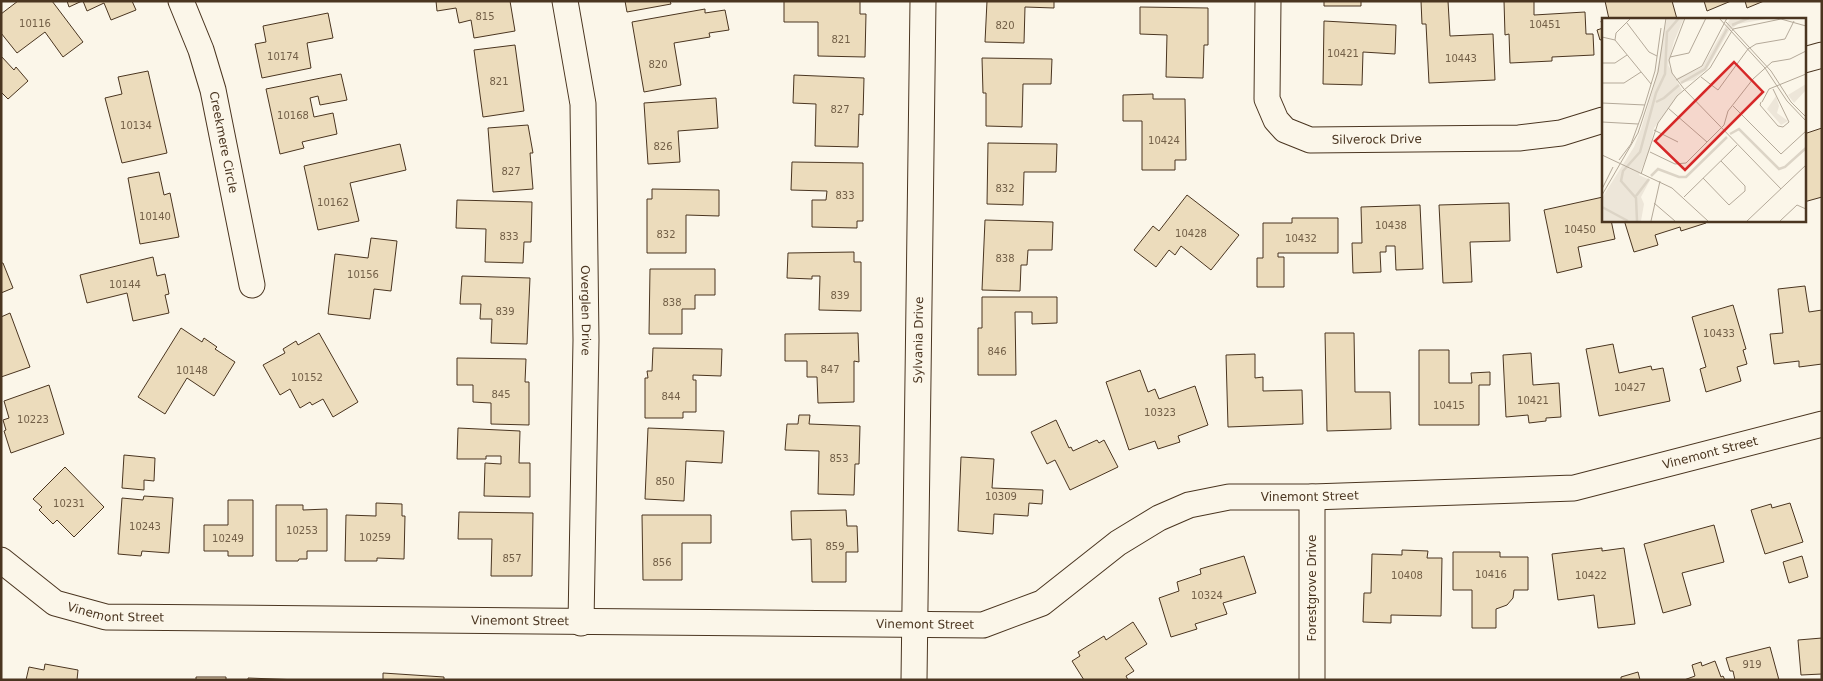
<svg xmlns="http://www.w3.org/2000/svg" width="1823" height="681" viewBox="0 0 1823 681" font-family="'DejaVu Sans',sans-serif">
	<rect width="100%" height="100%" fill="#fbf6e9"/>
	<!-- building -->
	<path fill="#ecdcbc" stroke="#4a3520" d="M18 1H52L83 42 63 57 45 32 17 53 1 33V14Z
		M67 1H82L69 7Z
		M83 1H132L136 10 111 20 104 3 87 11Z
		M436 1H510L515 31 474 38 471 20 459 23 456 8 437 11Z
		M625 1H670L671 4 627 12Z
		M784 1H860V14H866L865 57 818 56V22H784Z
		M987 1H1054V8L1025 7 1024 43 985 42Z
		M1324 1H1361V6H1324Z
		M1421 1H1448L1450 36 1493 34 1495 80 1429 83 1426 24H1422Z
		M1504 1H1534V15L1585 12 1586 34H1593L1594 55 1552 57V61L1510 63 1509 34 1505 35Z
		M1605 1H1672L1677 19H1609Z
		M1704 1H1731L1707 11Z
		M1745 1H1764L1747 8Z
		M1140 7 1208 8V45H1204L1203 78 1166 77 1167 35 1140 34Z
		M705 9V13L725 10 729 30 709 33 710 37 674 43 681 85 644 92 632 22Z
		M328 13 333 38 307 43 311 68 262 78 255 44 266 42 263 26Z
		M1324 21 1396 25 1395 54 1363 52 1362 85 1323 84Z
		M1601 21H1603V39L1600 40 1597 30 1603 28Z
		M515 45 524 111 483 117 474 50Z
		M1 56 14 70 16 67 28 81 8 99 1 92Z
		M982 58 1052 59 1051 84H1023L1022 127 986 126V93H983Z
		M148 71 167 153 122 163 105 98 122 94 118 77Z
		M341 74 347 100 320 105 318 96 310 98 314 117 333 113 337 134 302 142 304 148 280 154 266 89Z
		M794 75 864 78 863 115 859 114 858 147 815 146 816 104 793 103Z
		M1153 94V99H1185L1186 160H1175V170H1142V121H1123V95Z
		M716 98 718 128 678 131 680 162 648 164 644 103Z
		M528 125 533 153H530L533 189 493 192 488 128Z
		M1822 128V197L1804 202V134Z
		M988 143 1057 144 1056 172H1024L1023 205 987 204Z
		M400 144 406 170 350 183 359 221 318 230 304 166Z
		M792 162 863 163V221H857V228L812 227V200H826L827 191 791 190Z
		M159 172 164 195 170 193 179 237 140 244 128 178Z
		M652 189 719 190V216L686 215V253H647V199H652Z
		M1187 195 1239 235 1211 270 1181 246 1175 255 1169 250 1156 267 1134 250 1153 226 1159 231Z
		M1603 197V220H1611L1615 239 1578 247 1582 267 1557 273 1544 210Z
		M457 200 532 202 531 242H524L523 263 485 262 486 229 456 228Z
		M1509 203 1510 241 1470 242 1472 282 1443 283 1439 205Z
		M1420 205 1423 269 1396 270 1395 246H1386V252H1380L1381 272 1353 273 1352 243H1362L1361 207Z
		M1292 218H1338V253H1278V257H1284V287H1257V258H1263V223H1292Z
		M985 220 1053 222 1052 250H1028L1027 265H1021L1020 291 982 290Z
		M1624 220H1706V223L1681 231 1680 227 1655 235 1658 245 1634 252Z
		M371 238 397 241 391 291 374 289 370 319 328 314 335 254 368 258Z
		M854 252V262H861V311L819 310 820 276H812V279L787 278 788 253Z
		M153 257 157 276 165 274 169 294 165 295 169 313 133 321 127 293 87 303 80 275Z
		M1 263H3L13 288 1 293Z
		M650 269H715V295H695V309H682V334H649Z
		M462 276 530 278 527 344 491 343 492 319H480L481 304H460Z
		M1805 286 1809 312 1822 310V364L1799 367V361L1774 364 1770 334 1783 333 1778 289Z
		M982 297H1057V323L1032 324V312H1015L1016 375H978V328H982Z
		M1733 305 1746 349 1743 350 1747 364 1737 367 1741 381 1706 392 1700 369 1706 367 1692 317Z
		M10 313 30 367 1 377V317Z
		M181 328 202 342 204 338 217 347 215 349 235 362 214 396 187 378 165 414 138 397Z
		M319 333 358 402 333 417 323 399 312 405 310 402 300 408 290 389 280 395 263 365 285 353 283 349 296 341 298 345Z
		M858 333 859 362 854 361V402L818 403 817 377H807V361H785V334Z
		M1325 333H1354L1355 392H1390L1391 429 1327 431Z
		M1613 344 1619 373 1651 366 1652 370 1663 368 1670 401 1599 416 1586 349Z
		M653 348 722 349 721 376 693 375V380H696V412H683V418H645V378H648L647 371H652Z
		M1419 350H1449V383H1472L1471 373 1490 372V385H1479V425H1419Z
		M1531 353 1533 385 1559 383 1561 417 1546 418V421L1529 423 1528 415 1506 417 1503 355Z
		M1255 354V378L1263 377V391L1302 390 1303 424 1228 427 1226 355Z
		M457 358 526 359 525 382H529V425L491 424V403L473 402V385H457Z
		M1140 370 1148 392 1155 389 1159 399 1195 386 1208 425 1178 436 1180 442 1158 449 1155 441 1129 450 1106 382Z
		M49 385 64 434 11 453 4 431 6 430 3 420 9 418 4 401Z
		M799 415H810L809 424 860 426 859 464H855L854 495 818 494 819 451 785 450 787 424H798Z
		M1056 420 1069 448 1071 447 1073 451 1097 440 1099 443 1104 440 1118 467 1070 490 1055 460 1047 464 1031 432Z
		M458 428 520 431 519 463H530V497L484 496 485 463 501 464V456H486V459H457Z
		M648 428 724 431 722 463 686 461 684 501 645 499Z
		M124 455 155 458 154 481 144 480V490L122 488Z
		M961 457 994 459 992 488 1043 490 1042 504 1029 503 1028 516 994 514 993 534 958 531Z
		M65 467 104 507 74 537 57 520 53 524 39 510 42 507 33 499Z
		M144 496 173 498 169 553 142 551 141 556 118 554 122 498 143 500Z
		M228 500H253V556H228V551H204V525H228Z
		M376 503 402 504V516H405L404 559 377 558V561H345L346 515 376 516Z
		M1790 503 1803 542 1765 554 1751 510 1771 504 1772 508Z
		M276 505H303V510L327 509V551H307V559H299L298 561H276Z
		M846 510 847 526H857L858 552H846V582H812L811 539 792 540 791 511Z
		M459 512 533 513 532 576H491L492 539H458Z
		M642 515H711V543H682V580H643Z
		M1714 525 1724 562 1682 573 1691 605 1663 613 1644 544Z
		M1602 548V551L1624 548 1635 624 1598 628 1594 595 1558 600 1552 554Z
		M1402 550 1428 551 1427 558H1442L1441 616 1391 615V623L1363 622 1364 593H1371L1372 554 1402 555Z
		M1453 552H1500V557H1528V590H1514L1513 598 1507 605 1496 609V628H1472V590H1453Z
		M1244 556 1256 593 1223 603 1227 614 1195 624 1197 629 1171 637 1159 598 1179 591 1177 582 1201 574 1200 569Z
		M1802 556 1808 577 1789 583 1783 562Z
		M1133 622 1147 644 1125 658 1134 671 1126 676 1128 680H1084L1072 661 1080 656 1078 652 1104 636 1106 640Z
		M1822 638V674L1801 675 1798 640Z
		M1770 647 1779 680H1735L1733 671H1730L1726 658Z
		M1715 661 1721 677 1723 676 1725 680H1684L1695 676 1692 665 1701 662 1702 666Z
		M45 664 78 670 77 680H26L29 667 44 670Z
		M1638 672 1640 680H1621V677Z
		M383 673 444 677V680H383Z
		M196 677H226V680H196Z
		M248 678 300 680H248Z"/>
	<g fill="none" stroke-linecap="round" stroke-linejoin="round">
		<defs>
			<g id="minor">
				<path id="s1" d="M181 1 201 50 213 90 252 285"/>
				<path id="s2" d="M565 1 583 104 586 340 581 623"/>
				<path id="s3" d="M1268 1 1267 99 1276 120 1285 130 1310 140 1519 138 1561 133 1603 120"/>
				<path d="M1804 60 1822 55"/>
				<path id="s4" d="M1 560 55 603 106 617 983 625 1042 603 1118 543 1159 518 1189 505 1229 497H1312L1574 488 1822 424"/>
				<path id="s5" d="M914 680 923 1"/>
				<path d="M1312 680V497"/>
			</g>
		</defs>
		<!-- minor casing -->
		<use href="#minor" stroke="#4a3520" stroke-width="27"/>
		<!-- minor -->
		<use href="#minor" stroke="#fbf6e9" stroke-width="25"/>
	</g>
	<g text-anchor="middle" stroke-width="4" stroke-linejoin="round" paint-order="stroke">
		<!-- number labels -->
		<g font-size="10" fill="#725f47">
			<text x="485" y="20">815</text>
			<text x="35" y="27">10116</text>
			<text x="1545" y="28">10451</text>
			<text x="1005" y="29">820</text>
			<text x="841" y="43">821</text>
			<text x="1343" y="57">10421</text>
			<text x="283" y="60">10174</text>
			<text x="1461" y="62">10443</text>
			<text x="658" y="68">820</text>
			<text x="499" y="85">821</text>
			<text x="840" y="113">827</text>
			<text x="293" y="119">10168</text>
			<text x="136" y="129">10134</text>
			<text x="1164" y="144">10424</text>
			<text x="663" y="150">826</text>
			<text x="511" y="175">827</text>
			<text x="1005" y="192">832</text>
			<text x="845" y="199">833</text>
			<text x="333" y="206">10162</text>
			<text x="155" y="220">10140</text>
			<text x="1391" y="229">10438</text>
			<text x="1580" y="233">10450</text>
			<text x="1191" y="237">10428</text>
			<text x="666" y="238">832</text>
			<text x="509" y="240">833</text>
			<text x="1301" y="242">10432</text>
			<text x="1005" y="262">838</text>
			<text x="363" y="278">10156</text>
			<text x="125" y="288">10144</text>
			<text x="840" y="299">839</text>
			<text x="672" y="306">838</text>
			<text x="505" y="315">839</text>
			<text x="1719" y="337">10433</text>
			<text x="997" y="355">846</text>
			<text x="830" y="373">847</text>
			<text x="192" y="374">10148</text>
			<text x="307" y="381">10152</text>
			<text x="1630" y="391">10427</text>
			<text x="501" y="398">845</text>
			<text x="671" y="400">844</text>
			<text x="1533" y="404">10421</text>
			<text x="1449" y="409">10415</text>
			<text x="1160" y="416">10323</text>
			<text x="33" y="423">10223</text>
			<text x="839" y="462">853</text>
			<text x="665" y="485">850</text>
			<text x="1001" y="500">10309</text>
			<text x="69" y="507">10231</text>
			<text x="145" y="530">10243</text>
			<text x="302" y="534">10253</text>
			<text x="375" y="541">10259</text>
			<text x="228" y="542">10249</text>
			<text x="835" y="550">859</text>
			<text x="512" y="562">857</text>
			<text x="662" y="566">856</text>
			<text x="1491" y="578">10416</text>
			<text x="1407" y="579">10408</text>
			<text x="1591" y="579">10422</text>
			<text x="1207" y="599">10324</text>
			<text x="1752" y="668">919</text>
		</g>
		<!-- street labels -->
		<g font-size="12" fill="#4a3520" stroke="#fbf6e9">
			<text dy="4" stroke="none"><textPath href="#s3" startOffset="228">Silverock Drive</textPath></text>
			<text dy="4" stroke="none"><textPath href="#s1" startOffset="148">Creekmere Circle</textPath></text>
			<text dy="4" stroke="none"><textPath href="#s2" startOffset="311">Overglen Drive</textPath></text>
			<text dy="4" stroke="none"><textPath href="#s5" startOffset="340">Sylvania Drive</textPath></text>
			<text dy="4" stroke="none"><textPath href="#s4" startOffset="1766">Vinemont Street</textPath></text>
			<text dy="4" stroke="none"><textPath href="#s4" startOffset="1361">Vinemont Street</textPath></text>
			<text transform="translate(1312 588) rotate(-90)" y="4">Forestgrove Drive</text>
			<text dy="4" stroke="none"><textPath href="#s4" startOffset="131">Vinemont Street</textPath></text>
			<text dy="4" stroke="none"><textPath href="#s4" startOffset="536">Vinemont Street</textPath></text>
			<text dy="4" stroke="none"><textPath href="#s4" startOffset="941">Vinemont Street</textPath></text>
		</g>
	</g>
	<!-- overview -->
	<g transform="translate(1602 18)">
		<rect width="204" height="204" fill="#fbf6e9"/>
		<path d="M170 0 136 6 127 13 105 51 92 62 79 65 75 60 100 49 128 1ZM204 66V72L192 85 186 77ZM174 78 177 88 175 95 186 103 179 107 165 91Z" fill="#ede6d9"/>
		<path d="M65 0H82L72 23 66 47 80 72 52 110 48 131 37 157 48 162 39 179 42 186 39 203H0V180L32 129 39 111 52 68Z" fill="#ede6d9"/>
		<path fill="none" stroke="#dcd4c6" stroke-width="2.5" d="M130 7 147 0M79 65 103 51 125 11M54 84 62 80 77 67M128 116 137 111 177 151 183 149 204 130M49 158 56 151 77 159H84L125 119M34 178 47 161M0 189 26 203M35 203 34 180 19 163 21 153 38 134 54 75 63 56 65 14 77 0"/>
		<path fill="none" stroke="#b4a999" stroke-width="1" d="M83 0 67 42 70 55 82 71 179 171M117 0 163 50 185 83 204 103M124 4 169 53 189 84 204 99M25 5 47 34 55 38M0 19 13 22 49 66M13 22 14 15 29 0M68 39 87 35 104 0M0 45H13L25 37M99 59 116 72 146 31 154 26 183 21 192 3M74 62 100 48 125 0M0 65H22L39 54M159 84 158 87 176 108 181 109 187 104 171 71M160 84 167 71 204 56M0 85 43 87M131 88 179 136 204 113M66 90 105 124M0 104 36 106M52 112 76 124M48 134 73 146 84 145 122 107 126 93 151 61 170 44 188 41 204 33M0 137 70 170 106 203M17 142 29 126 40 96 53 53 59 10M39 156 56 105 75 78 108 50 131 11 179 1 204 8M101 160 127 187 143 173V168L119 143M0 171 11 149M0 177 36 115 56 54 64 0M82 179 135 127M52 185 73 203M49 203 58 163M145 203 204 147M178 203 195 187 204 191"/>
		<path fill="#d62828" fill-opacity="0.15" stroke="#d62828" stroke-width="2.5" d="M132 44 161 74 83 152 53 123Z"/>
		<rect width="204" height="204" fill="none" stroke="#4a3520" stroke-width="2.5"/>
	</g>
	<!-- border -->
	<rect width="1823" height="681" fill="none" stroke="#4a3520" stroke-width="5"/>
</svg>
